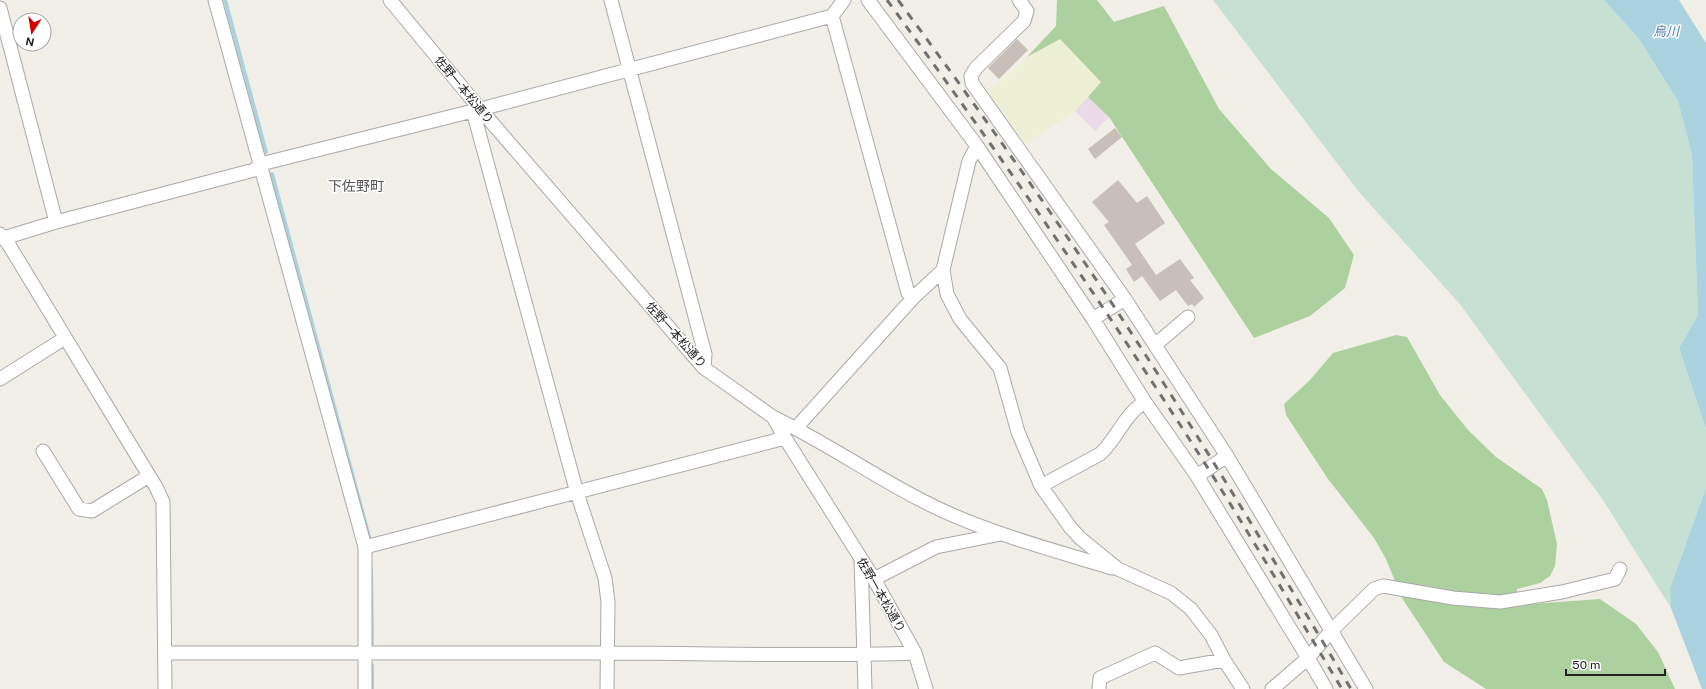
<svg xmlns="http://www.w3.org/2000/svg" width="1706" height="689" viewBox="0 0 1706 689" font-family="'Public Sans','Noto Sans JP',sans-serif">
	<rect width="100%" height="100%" fill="#f2efe9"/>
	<!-- industrial -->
	<path fill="#ebdbe8" d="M1088 97 1109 117 1095 131 1075 111Z"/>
	<!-- farmland -->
	<path fill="#eef0d5" d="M1060 38 1101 82 1075 111 1026 144 986 90 1001 81 1027 57Z"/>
	<!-- forest -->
	<path fill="#add19e" d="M1057 0H1097L1114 22 1164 6 1219 109 1271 169 1329 218 1354 255 1345 288 1310 316 1254 338 1109 117 1088 97 1101 82 1060 39 1027 57 1056 26Z
		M1396 335 1407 337 1440 395 1468 430 1496 457 1542 489 1547 500 1557 544 1555 566 1550 576 1540 583 1517 589V605L1600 599 1636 624 1658 652 1675 689H1486L1444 662 1402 598 1386 559 1374 538 1328 479 1286 415 1284 404 1310 380 1333 353Z"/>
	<!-- wetland -->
	<path fill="#c6e0d4" d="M1213 0H1604L1639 39 1678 101 1692 155 1698 315 1679 348 1706 429V488L1670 588 1671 608 1603 500 1459 303 1359 192Z"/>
	<!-- water -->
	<path fill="#aad3df" d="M1604 0H1679L1706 43V429L1679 348 1698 315 1692 155 1678 101 1639 39Z
		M1706 488V689H1702L1671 608 1670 588Z"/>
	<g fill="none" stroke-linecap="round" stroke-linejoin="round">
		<!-- stream -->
		<path stroke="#aad3df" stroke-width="4" d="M225 0 266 152
			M272 174 369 537
			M371 568 372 644
			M372 665V689"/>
	</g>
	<!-- building -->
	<path fill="#c7bfb8" d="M1017 39 1028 50 999 79 988 68Z
		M1115 128 1122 137 1095 159 1088 149Z
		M1118 180 1137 203 1147 196 1165 223 1135 244 1156 275 1180 259 1194 278 1190 280 1204 298 1194 307 1192 304 1188 306 1176 290 1160 301 1142 276 1134 282 1126 269 1132 265 1104 225 1109 222 1092 202Z"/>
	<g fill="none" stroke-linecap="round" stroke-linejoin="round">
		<defs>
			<path id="minor" d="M215 0 365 547V689
				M390 0 480 109 704 368 773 417 785 438 874 579 915 653 926 689
				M611 0 705 354 704 368
				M868 0 977 146 1093 319 1145 402 1197 476 1308 658 1326 689
				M1019 0 1027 11 1024 21 976 68 971 76 972 83 1125 299 1227 456 1366 689
				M0 8 56 222
				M832 16 908 293 913 298
				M473 111 577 493 605 578 608 602 607 689
				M977 146 969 161 943 270 947 294 960 319 1000 368 1018 432 1041 486 1070 527 1080 538 1118 569 1171 593 1191 609 1211 635 1224 660 1243 689
				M0 234 9 245 156 487 163 502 165 689
				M4 238 56 222 254 170 261 164 473 111 832 16 844 0
				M1093 319 1125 299
				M1155 345 1188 317
				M0 379 65 338
				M773 417C823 441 869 473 919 499 979 531 1047 548 1112 568
				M796 428 913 298 943 270
				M43 451 79 509 92 511 149 476
				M1197 476 1227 456
				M1041 486 1100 454C1117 439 1125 413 1145 402
				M365 547 785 438
				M861 559 865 689
				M874 579 936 547 1001 534
				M165 653C313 654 461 652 610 653 711 653 813 657 915 653
				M1099 689 1100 678 1155 653 1179 668 1224 660
				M1272 689 1308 658 1332 630 1374 589 1383 586 1453 598 1500 602 1562 592 1615 579 1620 569"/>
		</defs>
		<!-- minor casing -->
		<use href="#minor" stroke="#a9a9a9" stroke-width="15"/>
		<!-- minor -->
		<use href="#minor" stroke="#fff" stroke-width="13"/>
		<!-- rail -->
		<path stroke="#707070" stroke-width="3" stroke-dasharray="8 8" stroke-linecap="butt" d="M887 0C997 150 1103 304 1204 462 1251 536 1296 613 1342 689
			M898 0C972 100 1044 201 1113 305 1196 431 1274 560 1351 689"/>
	</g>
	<g text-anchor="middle" stroke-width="3" stroke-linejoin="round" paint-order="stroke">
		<!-- street labels -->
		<g font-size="12" fill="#222" stroke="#fff">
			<text transform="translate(464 90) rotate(50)" y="4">佐野一本松通り</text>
			<text transform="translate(676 335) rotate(48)" y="4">佐野一本松通り</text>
			<text transform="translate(881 595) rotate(60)" y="4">佐野一本松通り</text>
		</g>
		<!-- water labels -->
		<g font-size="13" font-style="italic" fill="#4a7aab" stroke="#fff">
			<text x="1666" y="36">烏川</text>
		</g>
		<!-- quarter labels -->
		<g font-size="14" fill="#555" stroke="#fff">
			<text x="356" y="191">下佐野町</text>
		</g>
	</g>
	<!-- north arrow -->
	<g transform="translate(32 32) rotate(192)"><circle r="19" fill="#ffffff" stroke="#a7a7a7"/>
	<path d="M0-3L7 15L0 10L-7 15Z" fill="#d40000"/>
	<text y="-6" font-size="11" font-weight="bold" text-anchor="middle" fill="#222222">N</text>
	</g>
	<!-- scale -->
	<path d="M1566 669v6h99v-6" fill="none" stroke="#222222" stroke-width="2"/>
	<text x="1572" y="669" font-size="12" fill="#222222" stroke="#ffffff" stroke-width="3" paint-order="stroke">50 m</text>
</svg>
